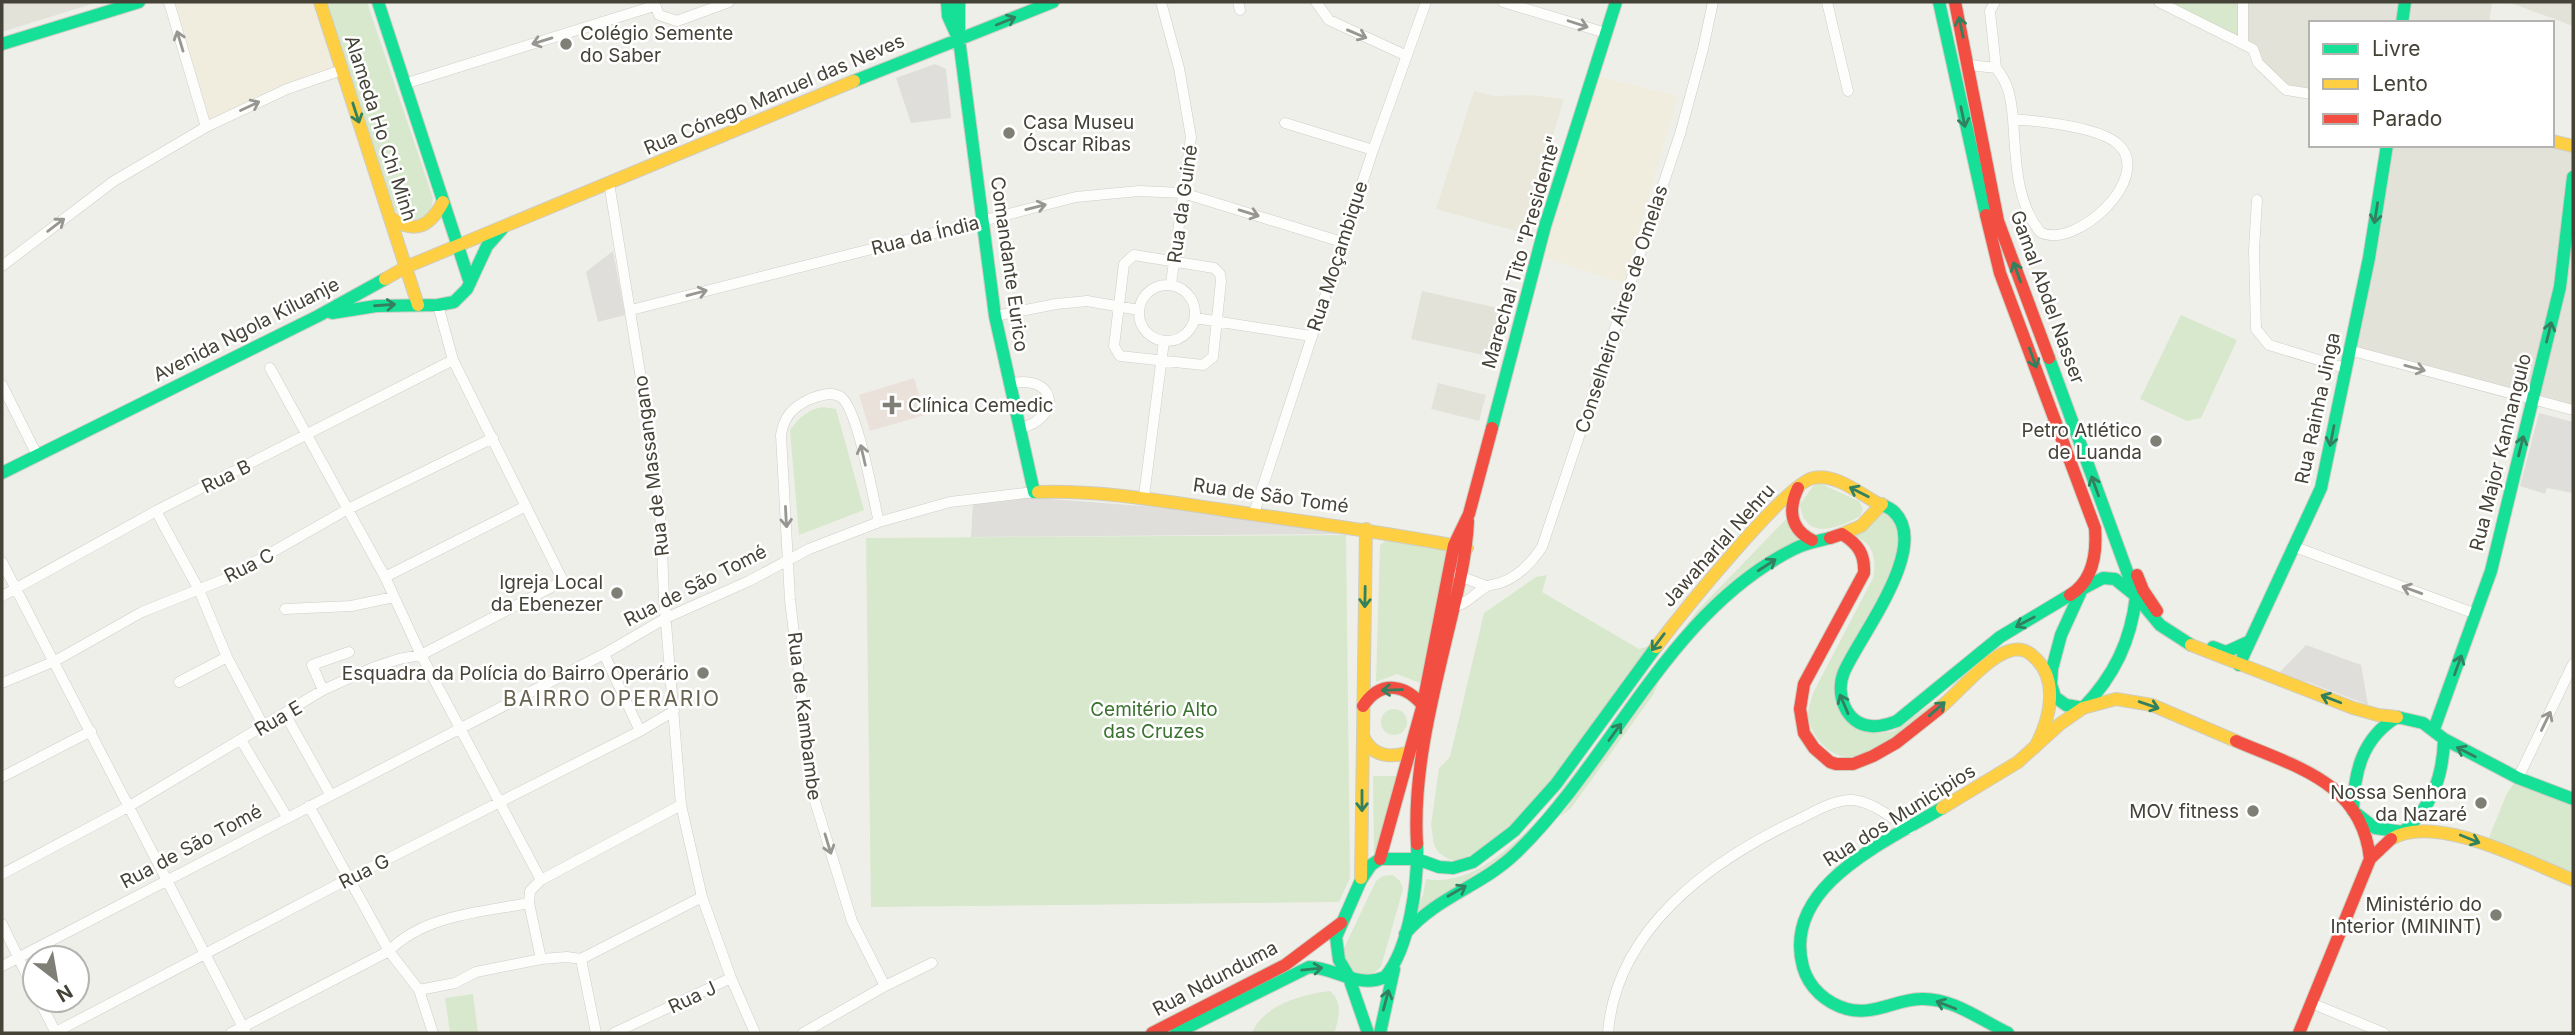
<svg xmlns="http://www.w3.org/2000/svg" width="2575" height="1035" viewBox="0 0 2575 1035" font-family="Inter,sans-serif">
	<rect width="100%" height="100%" fill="#efefea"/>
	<!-- residential -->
	<path fill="#e3e2d8" d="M2 2H98L2 32Z
		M2243 2H2492L2489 23H2311V94L2286 90 2243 44Z
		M2508 2H2573V26Z
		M2387 145 2573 146V410L2349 350Z
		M1422 291 1507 310 1496 358 1411 339Z
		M1438 383 1486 395 1479 421 1431 409Z"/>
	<!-- commercial -->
	<path fill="#f1edde" d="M169 2H320L342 70 206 127Z
		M1598 76 1678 96 1624 283 1542 257Z"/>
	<!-- education -->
	<path fill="#e9e8da" d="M1474 91 1494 96 1529 95 1564 99 1523 233 1436 209Z"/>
	<!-- medical -->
	<path fill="#eae1db" d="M914 378 925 415 870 431 859 395Z"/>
	<!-- green -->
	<path fill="#d7e8cc" d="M326 2H367L433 198 431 211 422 219H405L394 210 328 15Z
		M2159 2H2243V44Z
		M2181 315 2237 340 2201 418 2187 421 2140 399Z
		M823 407 836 409 864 510 799 535 790 430C800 417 807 410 823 407Z
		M1821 484 1859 501 1863 509 1860 516C1837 529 1804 541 1800 504L1814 485Z
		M1884 511C1891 516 1896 519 1898 527 1906 563 1852 661 1835 697 1845 728 1862 737 1894 731L2013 645 1881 748C1870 752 1860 757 1848 757 1828 757 1810 734 1808 715 1808 708 1811 700 1813 693L1873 578C1877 557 1873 543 1853 535L1870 526Z
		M1788 517 1805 539 1721 595 1530 834 1503 856 1417 911 1423 895 1426 879C1472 887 1511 847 1541 817L1698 610Z
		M1346 535 1350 878 1339 902 871 907 866 538Z
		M1389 538 1442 548 1450 556 1420 683 1397 674 1376 682 1380 545Z
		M1547 575 1542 592 1639 649 1650 646 1528 814 1483 849 1457 861 1448 859 1438 852 1434 845 1431 825 1439 768 1450 757 1484 613 1536 577Z
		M1659 681 1653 695 1571 808 1560 817Z
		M1381 722a13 13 0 1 1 26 0a13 13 0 1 1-26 0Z
		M1373 776H1397L1374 860Z
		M2518 778 2573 799V880L2486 845 2507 793Z
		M1393 875 1400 881 1403 889 1381 967C1370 977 1365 977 1351 972L1344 957V948L1376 881 1383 876Z
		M1330 991C1343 1002 1339 1017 1335 1031L1326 1033H1252C1263 1005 1303 994 1330 991Z
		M473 994 478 1033H450L445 998Z"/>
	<!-- parking -->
	<path fill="#dfdeda" d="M935 64 946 69 951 118 911 123 896 78Z
		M613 251 625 315 598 322 586 272Z
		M2539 413 2573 422V493L2547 488 2545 494 2520 486Z
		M1024 497 1235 513 1346 528 1345 534 971 537 973 503Z
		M2306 645 2361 665 2368 705 2308 682 2277 675Z"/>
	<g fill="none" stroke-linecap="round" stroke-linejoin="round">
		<defs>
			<path id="street" d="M169 2 206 127
				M654 2 659 15 677 21 729 2
				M1161 2 1179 68 1191 137 1171 284
				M1238 2 1240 10
				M1316 2 1329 20 1407 56
				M1503 2 1606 33
				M1827 2 1848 91
				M1995 2 1990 11 1996 68
				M2159 2 2253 49 2258 63 2286 90 2311 94
				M2243 2V44
				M1969 65 1996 68C2009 84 2011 98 2013 119
				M404 84 654 6
				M2013 119C2039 121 2099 127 2118 144 2155 178 2074 251 2040 232 2015 200 2016 158 2013 119Z
				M1285 123 1373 150
				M609 183 653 452 661 525 664 599 681 805 702 897 731 978 755 1033
				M2257 200 2254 250 2256 329 2269 345 2345 368
				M1134 255 1214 268 1220 274 1221 281 1213 357 1203 365 1120 356 1114 346 1124 264Z
				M2 266 114 181 206 127 287 89 342 70
				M1139 313a28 28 0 1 1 56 0a28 28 0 1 1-56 0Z
				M631 310 1076 197 1139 191 1183 193 1342 242
				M995 316 1056 304 1087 301 1139 310
				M1195 318 1311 336
				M2349 350 2573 410
				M270 368 385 577 421 655 541 880 530 891 529 903 541 959 567 957 581 959 596 1033
				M1009 384C1054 372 1066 416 1019 429
				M2 385 37 455
				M1144 496 1164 341
				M156 511 199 590 227 657 263 725
				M1254 513 1373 150 1426 2
				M879 522C873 499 858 409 841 397 832 391 820 395 810 399 793 407 784 416 781 435L790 600 814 798 852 921 885 986
				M2295 547 2476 614
				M2 562 246 1033
				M1457 575 1486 586
				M385 577 526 506
				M2 596 156 511 453 360
				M1450 607C1465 606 1472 596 1484 588 1489 584 1494 585 1500 583 1518 577 1532 562 1542 547L1680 134 1703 49 1713 2
				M285 609 351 606 394 597
				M604 654 640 731
				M179 682 227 657
				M2 683 55 661 142 612 225 579 348 509 493 438
				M323 690 312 665 349 652
				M285 714 330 794
				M241 740 287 817
				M2 777 91 731
				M2518 778 2573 664
				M309 806 389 951 419 990 433 1033
				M2 874 128 807 323 690 372 668 399 659 421 655 563 581 453 360 438 305
				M541 880 681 805
				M2 924 35 992
				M581 959 702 897
				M2 966 604 654 666 618 749 581 809 549 879 522 950 502 1034 492
				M419 990 455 983 476 972 541 959
				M39 1000 56 1033
				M2311 1003 2384 1033
				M54 1033 350 878 640 731 674 711
				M231 1033 389 951C424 915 482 912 529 903
				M614 1033 731 978
				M803 1033 885 986 932 963
				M1608 1033C1616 930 1708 863 1793 822 1811 814 1833 799 1853 800 1873 802 1893 819 1910 829"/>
			<path id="fast" d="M378 2 470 283
				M947 2 948 16 957 36
				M959 2V39L995 316 1034 492H1038
				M1939 2 1986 215
				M2402 23 2405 2
				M2 44 139 2
				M854 81 1053 2
				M332 313 376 306 438 305 454 302 467 289 487 246 502 229
				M2049 358 2136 596 2160 625 2191 645
				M1492 428 1545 226 1616 2
				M2 473 318 316 385 279
				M1877 503C1882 505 1888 507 1892 510 1934 544 1858 638 1844 672 1835 693 1845 724 1871 726 1880 727 1889 724 1897 721L2000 637 2070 595
				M2103 578 2115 579 2136 596C2131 641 2114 676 2083 708L2066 705 2055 697 2051 684 2052 669 2061 635 2082 589Z
				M2213 647 2226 652 2248 642
				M2239 665 2321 488 2369 258 2387 145
				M2397 717 2423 723 2444 739C2443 777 2432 807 2403 832L2375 828 2353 811C2354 772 2362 738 2397 717Z
				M2434 729 2491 571 2560 287 2573 177
				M2444 739 2518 778 2573 799
				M1942 808C1886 842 1781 886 1803 967 1809 988 1826 1003 1847 1009 1872 1016 1895 1000 1920 999 1951 997 1981 1020 2008 1033
				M1405 934C1436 897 1482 886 1516 853 1614 758 1668 612 1794 549 1805 543 1818 541 1830 538
				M1176 1033 1309 967C1336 968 1358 989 1385 977 1410 948 1418 882 1417 844
				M1368 1033 1348 975 1339 960 1336 937 1361 880 1371 865 1380 859H1417L1439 867 1453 868 1473 862 1514 831 1556 784 1656 647
				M1380 1033 1394 969"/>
			<path id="slow" d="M320 2 418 305
				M2552 141 2573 146
				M390 217C414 235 430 227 443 202
				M385 279 406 267 854 81
				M1038 492C1101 490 1162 501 1224 510 1305 522 1386 532 1467 548
				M1842 534 1861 526 1882 504
				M2191 645 2353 708 2378 715 2397 717
				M1656 647C1678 618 1785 484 1813 478 1835 473 1859 493 1877 503
				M1939 709C1958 693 1986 658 2009 651 2018 648 2027 650 2034 657 2060 680 2050 720 2035 747
				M1363 736C1372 758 1394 759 1414 750
				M1942 808 2018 762 2060 724 2083 708 2116 699 2152 705 2236 741
				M2391 839C2435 812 2528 862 2573 880
				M1361 878 1366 529"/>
			<path id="jam" d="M1955 2 1998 221 2049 358
				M1986 215 2000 273 2095 528C2097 554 2093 581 2070 595
				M1798 488C1788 509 1790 529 1812 540
				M1830 538 1842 534C1858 544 1865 554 1864 573L1804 684 1800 709 1804 733 1814 748 1830 762 1836 764H1853L1873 756 1896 743 1939 709
				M2137 575 2143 590 2157 611
				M1363 706C1381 679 1406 684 1425 708
				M2236 741C2296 767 2362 782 2370 859
				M1417 844C1413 779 1429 711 1444 648 1454 605 1466 564 1468 521
				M1380 859 1423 704 1454 545 1469 514 1492 428
				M1152 1033 1285 965 1341 923
				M2299 1033 2370 859 2391 839"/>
		</defs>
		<!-- street casing -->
		<use href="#street" stroke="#cdcdc8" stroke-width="11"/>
		<!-- fast casing -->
		<use href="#fast" stroke="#cecdc1" stroke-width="14"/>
		<!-- slow casing -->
		<use href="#slow" stroke="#cecdc1" stroke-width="14"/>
		<!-- jam casing -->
		<use href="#jam" stroke="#cecdc1" stroke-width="14"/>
		<!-- street -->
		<use href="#street" stroke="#fdfdfc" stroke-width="10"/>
		<!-- fast -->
		<use href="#fast" stroke="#16e098" stroke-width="12"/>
		<!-- slow -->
		<use href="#slow" stroke="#ffcf43" stroke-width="12"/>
		<!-- jam -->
		<use href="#jam" stroke="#f24e42" stroke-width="12"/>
	</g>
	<!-- one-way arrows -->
	<defs><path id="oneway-shaft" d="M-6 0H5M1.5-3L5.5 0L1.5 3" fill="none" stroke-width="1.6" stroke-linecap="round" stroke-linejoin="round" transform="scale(1.75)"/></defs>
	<g stroke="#32815e">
		<use href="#oneway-shaft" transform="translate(1006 21) rotate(-22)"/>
		<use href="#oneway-shaft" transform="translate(1961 27) rotate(-102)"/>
		<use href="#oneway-shaft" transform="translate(356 113) rotate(72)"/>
		<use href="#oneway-shaft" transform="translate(1963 117) rotate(78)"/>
		<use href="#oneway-shaft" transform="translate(2376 213) rotate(99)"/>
		<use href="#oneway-shaft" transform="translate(2017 272) rotate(-110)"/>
		<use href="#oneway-shaft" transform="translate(385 305) rotate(-4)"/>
		<use href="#oneway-shaft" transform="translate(2549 332) rotate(-76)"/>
		<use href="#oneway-shaft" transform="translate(2033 358) rotate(70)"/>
		<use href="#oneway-shaft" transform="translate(2332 436) rotate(101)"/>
		<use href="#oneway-shaft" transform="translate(2521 446) rotate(-76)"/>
		<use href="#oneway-shaft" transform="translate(2095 486) rotate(-110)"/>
		<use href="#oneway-shaft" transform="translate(1859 492) rotate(-153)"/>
		<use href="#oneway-shaft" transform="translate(1767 565) rotate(-33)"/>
		<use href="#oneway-shaft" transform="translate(1365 597) rotate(91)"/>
		<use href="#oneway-shaft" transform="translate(2025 622) rotate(152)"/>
		<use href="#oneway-shaft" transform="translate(1658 642) rotate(127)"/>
		<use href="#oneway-shaft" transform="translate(2458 665) rotate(-70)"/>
		<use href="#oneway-shaft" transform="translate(1392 690) rotate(178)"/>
		<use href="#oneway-shaft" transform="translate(2331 699) rotate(-159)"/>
		<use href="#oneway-shaft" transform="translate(1844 704) rotate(-113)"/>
		<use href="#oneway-shaft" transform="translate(2149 705) rotate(19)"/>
		<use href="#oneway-shaft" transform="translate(1937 709) rotate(-41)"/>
		<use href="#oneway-shaft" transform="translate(1615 732) rotate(-54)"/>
		<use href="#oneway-shaft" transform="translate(2466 752) rotate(-153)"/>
		<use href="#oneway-shaft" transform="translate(1362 801) rotate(90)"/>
		<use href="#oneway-shaft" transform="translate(2470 839) rotate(22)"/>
		<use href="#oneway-shaft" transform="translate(1457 891) rotate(-30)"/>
		<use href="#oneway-shaft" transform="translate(1312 969) rotate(-6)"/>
		<use href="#oneway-shaft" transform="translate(1386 1000) rotate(-75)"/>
		<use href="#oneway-shaft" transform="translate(1946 1005) rotate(-159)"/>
	</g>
	<g stroke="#989690">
		<use href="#oneway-shaft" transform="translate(1578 24) rotate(18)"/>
		<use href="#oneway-shaft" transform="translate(1357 34) rotate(23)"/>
		<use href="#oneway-shaft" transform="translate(180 41) rotate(-107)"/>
		<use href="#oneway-shaft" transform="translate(542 41) rotate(163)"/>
		<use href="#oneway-shaft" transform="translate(250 106) rotate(-25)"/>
		<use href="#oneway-shaft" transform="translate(1036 207) rotate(-14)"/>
		<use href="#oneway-shaft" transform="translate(1249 213) rotate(17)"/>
		<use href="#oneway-shaft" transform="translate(56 225) rotate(-37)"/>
		<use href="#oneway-shaft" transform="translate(697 293) rotate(-15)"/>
		<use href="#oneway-shaft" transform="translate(2415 368) rotate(15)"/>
		<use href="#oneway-shaft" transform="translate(863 455) rotate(-103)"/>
		<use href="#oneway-shaft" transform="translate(786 517) rotate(87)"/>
		<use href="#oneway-shaft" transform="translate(2412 590) rotate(-160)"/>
		<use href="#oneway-shaft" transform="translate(2546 721) rotate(-64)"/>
		<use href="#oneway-shaft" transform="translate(828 844) rotate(73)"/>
	</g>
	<!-- markers -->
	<g fill="#807f76" stroke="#fff" stroke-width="2.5">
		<circle cx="566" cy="44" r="7"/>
		<circle cx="1009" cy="133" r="7"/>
		<path d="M888.5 394.5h7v7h7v7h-7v7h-7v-7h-7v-7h7z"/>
		<circle cx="2156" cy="441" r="7"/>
		<circle cx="617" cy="593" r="7"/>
		<circle cx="703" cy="673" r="7"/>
		<circle cx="2481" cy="803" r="7"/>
		<circle cx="2253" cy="811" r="7"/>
		<circle cx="2496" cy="915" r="7"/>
	</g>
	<g text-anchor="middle" stroke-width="5" stroke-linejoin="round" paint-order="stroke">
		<!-- poi labels -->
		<g font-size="19" fill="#454237" stroke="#fff" text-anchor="end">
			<text x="580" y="40" text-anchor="start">Colégio Semente<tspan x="580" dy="22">do Saber</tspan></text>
			<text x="1023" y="129" text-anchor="start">Casa Museu<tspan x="1023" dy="22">Óscar Ribas</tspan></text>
			<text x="908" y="412" text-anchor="start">Clínica Cemedic</text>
			<text x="2142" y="437">Petro Atlético<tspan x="2142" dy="22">de Luanda</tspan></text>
			<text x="603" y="589">Igreja Local<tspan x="603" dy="22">da Ebenezer</tspan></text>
			<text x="689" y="680">Esquadra da Polícia do Bairro Operário</text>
			<text x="2467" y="799">Nossa Senhora<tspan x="2467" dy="22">da Nazaré</tspan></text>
			<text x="2239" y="818">MOV fitness</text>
			<text x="2482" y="911">Ministério do<tspan x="2482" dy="22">Interior (MININT)</tspan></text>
		</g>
		<!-- street labels -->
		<g font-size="19" fill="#454237" stroke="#fff">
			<text transform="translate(774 94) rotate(-23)" y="7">Rua Cónego Manuel das Neves</text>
			<text transform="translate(381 128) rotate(72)" y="7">Alameda Ho Chi Minh</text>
			<text transform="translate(1182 204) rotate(-82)" y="7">Rua da Guiné</text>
			<text transform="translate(925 235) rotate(-14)" y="7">Rua da Índia</text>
			<text transform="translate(1521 252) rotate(-74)" y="7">Marechal Tito "Presidente"</text>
			<text transform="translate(1337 256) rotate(-72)" y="7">Rua Moçambique</text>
			<text transform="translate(1010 264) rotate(82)" y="7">Comandante Eurico</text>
			<text transform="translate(2048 297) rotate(70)" y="7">Gamal Abdel Nasser</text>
			<text transform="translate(1621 309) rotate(-72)" y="7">Conselheiro Aires de Omelas</text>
			<text transform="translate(246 329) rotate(-27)" y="7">Avenida Ngola Kiluanje</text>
			<text transform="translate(2317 408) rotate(-78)" y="7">Rua Rainha Jinga</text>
			<text transform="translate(2500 452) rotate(-76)" y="7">Rua Major Kanhangulo</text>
			<text transform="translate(651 466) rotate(-97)" y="7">Rua de Massangano</text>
			<text transform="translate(226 476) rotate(-26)" y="7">Rua B</text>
			<text transform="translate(1271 495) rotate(8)" y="7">Rua de São Tomé</text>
			<text transform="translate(1718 545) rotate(-48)" y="7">Jawaharlal Nehru</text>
			<text transform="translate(249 565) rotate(-27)" y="7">Rua C</text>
			<text transform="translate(695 585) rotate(-27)" y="7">Rua de São Tomé</text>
			<text transform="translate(805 716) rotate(83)" y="7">Rua de Kambambe</text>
			<text transform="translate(278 718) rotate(-30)" y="7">Rua E</text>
			<text transform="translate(1899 815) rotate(-32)" y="7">Rua dos Municipios</text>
			<text transform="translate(191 846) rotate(-28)" y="7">Rua de São Tomé</text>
			<text transform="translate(364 871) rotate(-27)" y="7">Rua G</text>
			<text transform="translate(1215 978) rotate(-28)" y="7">Rua Ndunduma</text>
			<text transform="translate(692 997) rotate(-25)" y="7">Rua J</text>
		</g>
		<!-- park labels -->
		<g font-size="19" fill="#3a722f" stroke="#fff">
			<text x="1154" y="716">Cemitério Alto<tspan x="1154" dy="22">das Cruzes</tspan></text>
		</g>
		<!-- neighbourhood labels -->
		<g font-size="21" letter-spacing="2" fill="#67624f" stroke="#fff">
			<text x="612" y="706">BAIRRO OPERARIO</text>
		</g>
	</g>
	<!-- border -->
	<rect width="2575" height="1035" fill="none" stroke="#454237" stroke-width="7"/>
	<!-- legend -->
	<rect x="2309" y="21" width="245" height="126" fill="#ffffff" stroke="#b5b3af" stroke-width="2"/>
	<rect x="2323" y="44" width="35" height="10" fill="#16e098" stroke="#b5b3af" stroke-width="2"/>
	<text x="2372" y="56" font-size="21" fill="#454237">Livre</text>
	<rect x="2323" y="79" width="35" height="10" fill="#ffcf43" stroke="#b5b3af" stroke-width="2"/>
	<text x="2372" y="91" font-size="21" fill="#454237">Lento</text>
	<rect x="2323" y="114" width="35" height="10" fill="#f24e42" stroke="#b5b3af" stroke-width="2"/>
	<text x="2372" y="126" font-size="21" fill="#454237">Parado</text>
	<!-- north arrow -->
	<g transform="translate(56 979) rotate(149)"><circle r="33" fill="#ffffff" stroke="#b5b3af" stroke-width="2"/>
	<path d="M0-5L12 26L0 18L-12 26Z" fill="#807f76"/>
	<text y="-10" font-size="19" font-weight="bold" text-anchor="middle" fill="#454237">N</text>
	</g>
</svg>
